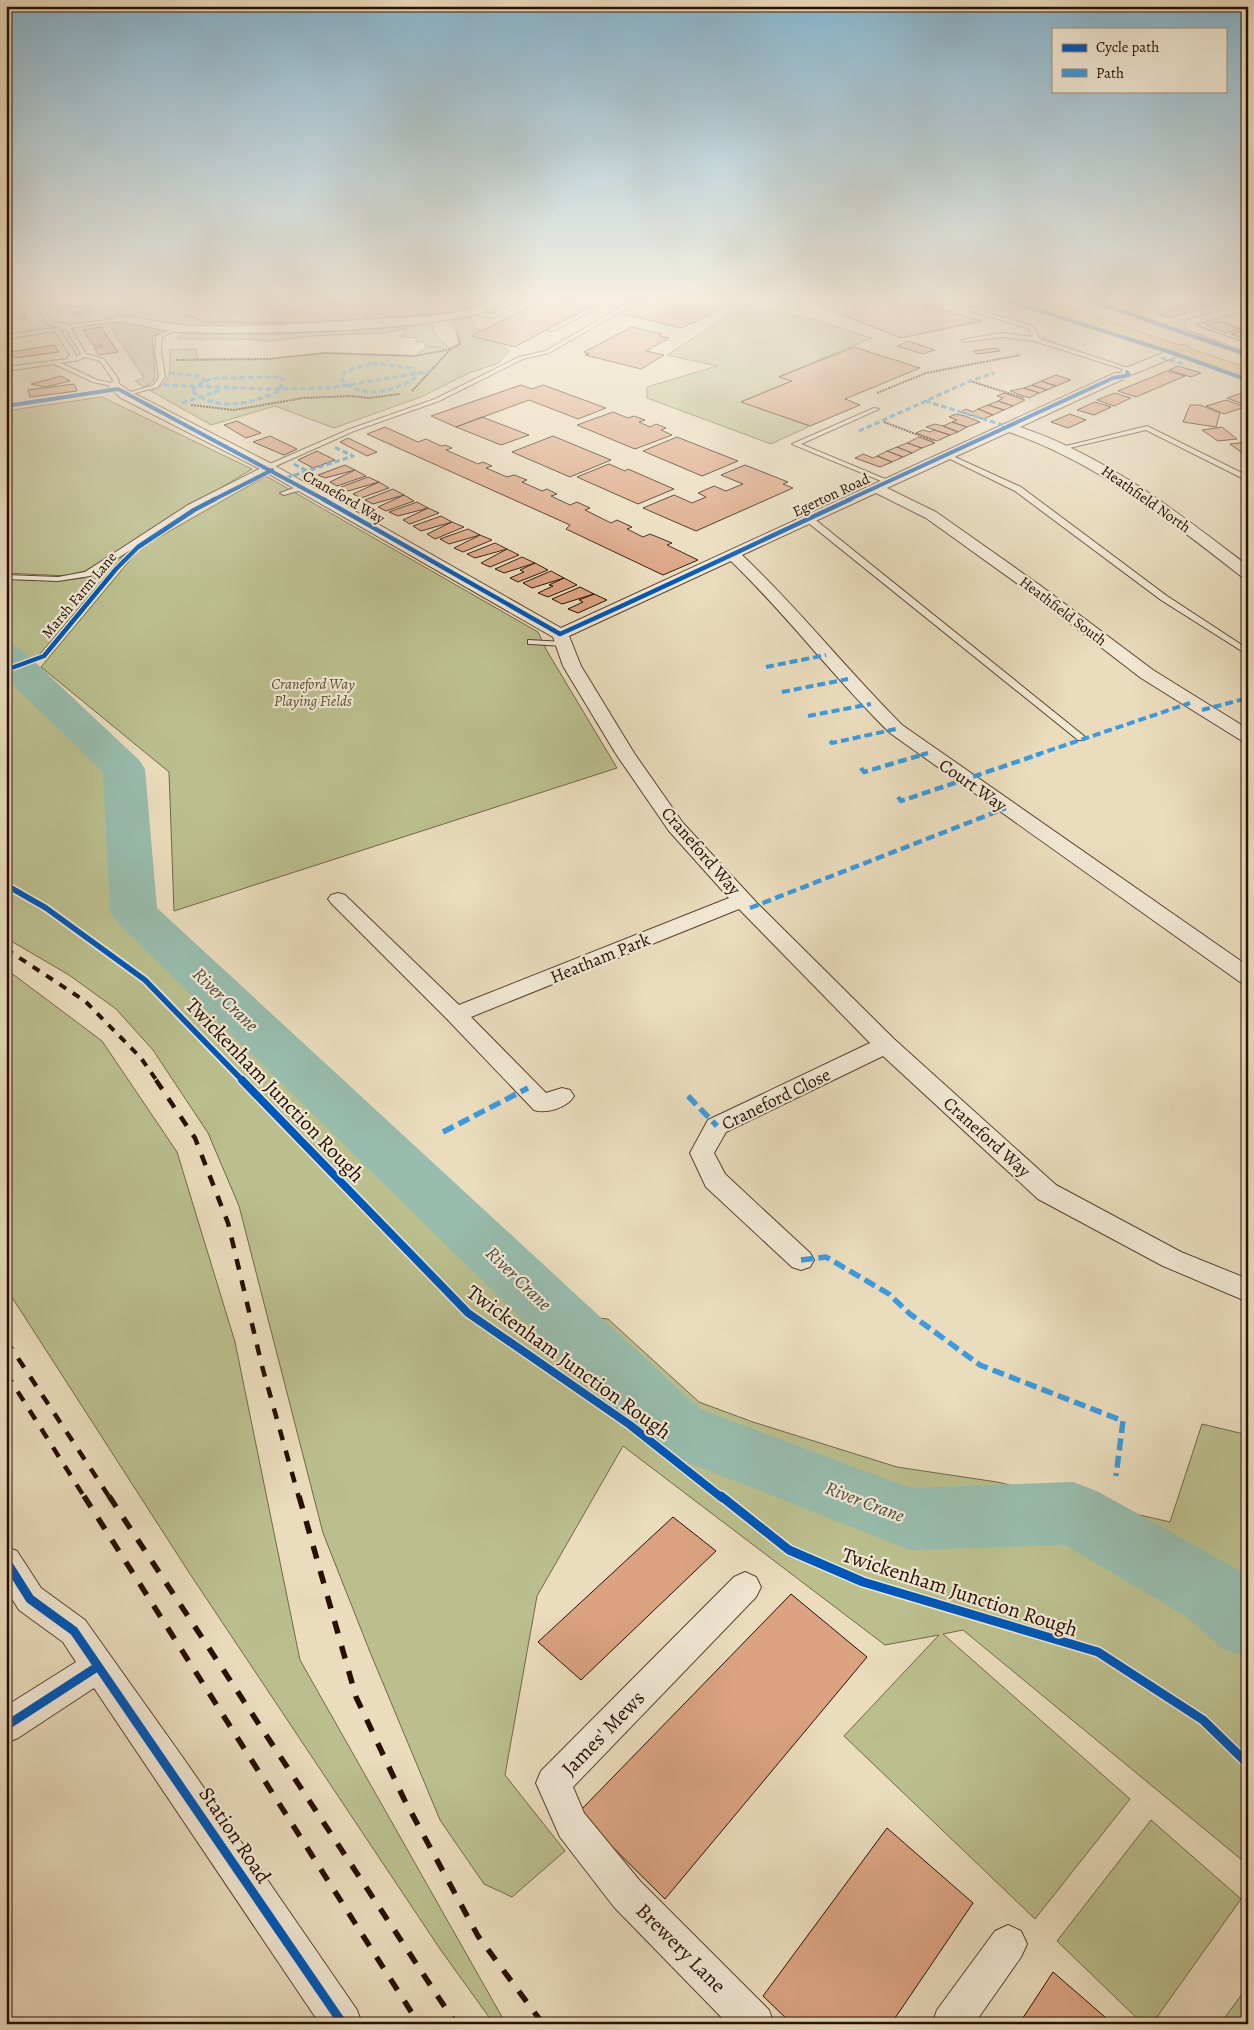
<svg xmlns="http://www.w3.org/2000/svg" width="1254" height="2030" viewBox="0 0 1254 2030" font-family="Alegreya,serif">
	<rect width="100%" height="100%" fill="#eadcbd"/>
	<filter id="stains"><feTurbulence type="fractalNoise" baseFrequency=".004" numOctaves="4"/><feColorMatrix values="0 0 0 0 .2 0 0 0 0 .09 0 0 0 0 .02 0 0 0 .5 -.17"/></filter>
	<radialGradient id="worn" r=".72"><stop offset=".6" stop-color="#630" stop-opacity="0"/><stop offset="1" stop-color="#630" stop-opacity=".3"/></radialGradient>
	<!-- green -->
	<path fill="#bbbf8e" stroke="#726747" d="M93 300H492L473 313 431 319 165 328 152 337 155 376 153 382 144 387 135 381 144 378Z
		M745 305 816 320 872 338 780 376 792 381 742 401 810 426 771 444 647 398V387L717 366 667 355Z
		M452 318H470L477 329 509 351 499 363 469 373 421 397 334 428 275 406 211 425 151 391C174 380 169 373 170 350L196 349 197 359H268L326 353 415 356 425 348 440 347 425 346 424 342H415L418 338 400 337 407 328 386 333 311 336 271 341 240 339H177L181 334H281L433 325 434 333 448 347 452 348 460 343Z
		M102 397 252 469 85 571 67 576 6 573V411Z
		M266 476 538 632 547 651 617 768 174 911 169 772 41 667 140 548Z
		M125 554 39 655 23 662 6 644V579L59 581 83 578Z
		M6 673 104 768 124 917 544 1312 608 1319 699 1402 753 1422 897 1467 997 1482 1170 1522 1202 1424 1248 1435V1865L963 1630 943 1634 1130 1799 1035 1919 844 1736 939 1635 885 1645 623 1446 537 1596 505 1775 565 1851 512 1897 484 1884 440 1820 370 1652 323 1533 239 1206 208 1133 153 1050 116 1009 69 975 6 938Z
		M6 969 102 1041 177 1152 235 1342 300 1660 506 2024H494L440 1949 190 1574 6 1288Z
		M1151 1820 1241 1899 1152 2024H1143L1057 1941Z
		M1248 1986V2024H1220Z"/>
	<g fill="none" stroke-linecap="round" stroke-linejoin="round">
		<!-- river -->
		<path fill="#98bcad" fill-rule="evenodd" d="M6 645 20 648 139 760 145 769 157 908 700 1409 910 1488 1073 1482 1097 1491 1237 1569 1248 1577V1658L1222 1648 1187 1617 1065 1545 910 1550 654 1449 117 922 110 912 103 772 6 678Z"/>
	</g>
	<!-- building -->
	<path fill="#dba382" stroke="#280f00" d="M6 300H15L26 318 6 321Z
		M314 300H488L464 311 369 320 287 323 205 322 182 313 216 302Z
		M544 300H555L587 308 515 347 471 336Z
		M645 300H715L730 304 682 328 619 313Z
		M805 300H908L981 321 901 338Z
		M1227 300 1229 301 1212 306 1198 301Z
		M89 302 92 311 71 314 70 312 83 310 82 308H85L83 306 68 310 65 305Z
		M1195 302 1209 307 1192 312 1177 306Z
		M1172 308 1187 313 1169 318 1155 312Z
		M1220 321 1240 329 1226 333 1206 325Z
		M101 327 118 352 99 355 94 348 103 347 102 345 94 346 83 330Z
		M632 327 662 334 659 336 669 338 646 351 664 355 641 369 585 355 589 354 584 352Z
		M1246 330 1248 331V337L1243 339 1231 334Z
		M908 341 935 350 923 354 897 346Z
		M54 345 59 352 15 358 11 352Z
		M854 347 920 368 845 399 860 405 810 426 741 402 792 381 779 377Z
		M996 348 1000 351 977 354 973 351Z
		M1178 366 1201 373 1191 377 1169 370Z
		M1167 371 1185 376 1136 397 1118 391Z
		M1056 375 1071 380 1056 386 1041 381Z
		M61 376 70 381 45 387 31 384Z
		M1041 381 1056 386 1047 390 1032 385Z
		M74 384 77 391 30 397 28 390Z
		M521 385 532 389 543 385 606 408 578 419 529 400 456 427 431 416Z
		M1032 385 1047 390 1039 393 1024 388Z
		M1024 388 1039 393 1029 398 1010 391Z
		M1248 391V406L1227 398Z
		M1004 393 1025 400 1013 406 998 401 1003 398 997 396Z
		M1115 393 1131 398 1114 406 1097 400Z
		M1226 400 1245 407 1224 414 1206 406Z
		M998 401 1013 406 1004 410 988 405Z
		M1095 402 1111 407 1094 415 1077 410Z
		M988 405 1004 410 993 415 978 409Z
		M1190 405H1200L1220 413 1216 427 1183 422Z
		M966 409 973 412 978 409 993 415 983 419 961 412Z
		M613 412 628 418 634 416 645 420 639 422 650 427 656 424 666 428 661 430 672 435 635 449 577 425Z
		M956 414 965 416 980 422 967 427 952 422 957 420 949 417Z
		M1070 414 1086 420 1068 428 1051 422Z
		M482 417 529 435 501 445 456 427Z
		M237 421 261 433 246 438 224 425Z
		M952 422 967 427 958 432 943 426Z
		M935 424 943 426 958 432 950 435 926 427Z
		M385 427 418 442 426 439 441 446 445 445 452 448 446 450 478 464 483 462 492 466 486 468 507 477 514 475 527 480 522 482 542 491 547 489 557 494 551 496 570 505 577 502 590 508 585 510 611 523 617 520 632 527 627 529 643 537 650 534 672 543 667 545 698 560 663 575 566 529 570 525 367 434Z
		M1222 427 1237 439 1218 441 1202 430Z
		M923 430 930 432 934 430 950 435 937 441 916 433Z
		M270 436 297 449 284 455 253 442Z
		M553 436 611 460 570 477 512 452Z
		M677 437 738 461 702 476 643 451Z
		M919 437 935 443 922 448 907 443Z
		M348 438 377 452 367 456 340 442Z
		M1248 442V451L1241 452 1230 444Z
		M907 443 922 448 912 453 897 447Z
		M897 447 912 453 903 457 887 451Z
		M317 451 335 460 313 468 298 460Z
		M887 451 903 457 892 462 877 456Z
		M863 454 873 458 877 456 892 462 880 467 855 458Z
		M609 464 625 471 628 469 674 489 638 504 577 477Z
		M345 465 355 470 325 478 318 475Z
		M745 465 788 482 783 484 793 488 696 531 643 508 674 495 692 503 706 497 698 493 714 486 726 491 743 484 721 475Z
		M355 470 366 476 337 486 330 482Z
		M368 477 379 482 348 491 341 487Z
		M379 482 389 488 361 498 353 494Z
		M393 489 404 495 373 504 365 500Z
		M404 495 414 501 386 511 378 507Z
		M417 502 428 508 398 516 389 512Z
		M428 508 439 513 410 524 403 520Z
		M441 516 452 522 421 531 413 526Z
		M452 522 464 527 435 539 427 534Z
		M468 529 480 535 449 544 440 539Z
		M480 535 492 540 463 552 454 548Z
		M495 543 507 549 475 558 467 554Z
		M507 549 519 555 490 567 481 563Z
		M522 557 535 563 504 573 495 569Z
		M535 563 548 570 518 582 510 578 524 572 520 570Z
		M551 571 564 578 532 588 523 583Z
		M564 578 577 585 548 597 538 593 553 586 549 585Z
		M580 587 594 594 562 604 552 599Z
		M594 594 607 600 578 613 568 609 583 602 579 600Z
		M673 1517 716 1551 581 1680 538 1642Z
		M791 1594 867 1657 665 1899 578 1813Z
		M887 1828 973 1903 891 2024H792L763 1996Z
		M1053 1972 1113 2024H1019Z"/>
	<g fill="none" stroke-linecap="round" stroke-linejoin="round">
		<defs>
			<path id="lane" d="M41 300H47L51 306 46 313 52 322 66 323 69 325 121 318 119 321 71 328 86 354 104 359 119 380 116 387 93 382 54 364 6 371V367L67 359 70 355 55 331 6 339V335L61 327 48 325 40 313 45 306ZM66 329 81 354 75 357 76 355 60 330ZM85 357 100 361 113 380 112 383 97 380 61 363 79 360Z
				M108 300H114L113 305H109Z
				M524 300H533L492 318 470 313 473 311 491 314Z
				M577 300H602L598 303 600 307 553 331H549V329L594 306Z
				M633 300H641L549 353 523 359 439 401 354 431 267 470 194 509 90 576 58 581 6 579V575L58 577 85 572 188 505 265 466 350 429 435 399 519 357 545 351Z
				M935 300H946L1032 326 1037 332 1038 338 1134 370 1129 371 1034 341 1002 337 963 342 962 341 965 339 1002 333 1032 337 1028 328Z
				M1074 300H1083L1070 304V302Z
				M175 327 180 328 162 337 161 351 165 377 158 387 124 396V394L154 385 159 377 155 351 156 336Z
				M874 408 879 409 801 444 890 481V483H886L792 444Z
				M1147 426 1248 476V481L1146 430 1065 449 1062 447Z
				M946 453 1021 487 1167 596 1248 649V655L1161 600 1015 491 944 456 943 455Z
				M302 485 306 487 305 489 284 495 280 493Z
				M806 517H812L1084 736V740H1078L806 521Z
				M528 640 564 642 568 644 564 646 531 644H528Z"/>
			<path id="street" d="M493 300H508C474 333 234 335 179 332 159 330 139 324 119 322L113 319 119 316C139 317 159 323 179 325 244 328 309 323 374 319 414 317 455 318 493 300Z
				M1104 300H1119L1120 302 1114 305Z
				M1248 303V310L1196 324V326L1248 344V352L1184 328 1187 320Z
				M1183 345 1187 346 1189 349 1187 352 1131 375H1125L1123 379 1020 427C1106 456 1176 511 1248 566V579L1242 577C1169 520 1098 463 1009 432L887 488 936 512 1041 586 1153 670 1248 729V742L1242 741 1141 678 1029 592 926 518 876 493 742 555C799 609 847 670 902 725L1248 966V984L1240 982 890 733C834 678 787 615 731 561L569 636 581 666 634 753 683 823 757 903 894 1039 1056 1185 1181 1252 1248 1279V1302L1163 1266 1038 1199 883 1056 726 1132 714 1153 725 1174 810 1253 814 1260 810 1267 801 1270 792 1267 706 1187 690 1153 708 1120 870 1043 739 909 471 1017 546 1093 562 1088 570 1090 574 1096C567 1108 546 1114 534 1110L448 1020 331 903 328 899 331 895 338 893 345 895 459 1005 729 898 669 831 616 754 563 666 553 637 262 470 121 398 108 386 110 383H118L131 392 272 464 561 628 1115 373H1121L1123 369Z
				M6 1547 17 1551 41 1588 85 1620 186 1762 357 2010 362 2024H320L94 1688 18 1738 6 1743V1706L76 1662 63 1642 19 1610 6 1589Z
				M745 1572 756 1577 761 1587 756 1597 573 1787 584 1813 640 1881 769 2010 774 2024H728L614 1907 560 1837 536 1783 541 1771 734 1577Z
				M1008 1925 1021 1931 1027 1944 1021 1957 974 2024H932L937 2010 995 1931Z"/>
			<path id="highway" d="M1024 300H1046L1248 368V377L1026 303Z"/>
		</defs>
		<!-- lane casing -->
		<use href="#lane" stroke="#58422f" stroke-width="2"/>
		<!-- street casing -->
		<use href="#street" stroke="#58422f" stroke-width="2"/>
		<!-- highway casing -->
		<use href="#highway" stroke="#280f00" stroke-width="1"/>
		<!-- path -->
		<path stroke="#280f00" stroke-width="2" stroke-dasharray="2 1" stroke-linecap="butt" d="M176 360 268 359 325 353 415 356 451 349
			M970 381 1024 398
			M412 391 451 349 460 344 457 333
			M877 393 926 373 1020 355
			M191 405 234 410 303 398 351 396 369 398 400 394
			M884 422 934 441"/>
		<!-- lane -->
		<use href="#lane" fill="#f1e8d4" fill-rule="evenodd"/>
		<!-- street -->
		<use href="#street" fill="#f1e8d4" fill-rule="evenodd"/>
		<!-- highway -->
		<use href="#highway" fill="#e5be7e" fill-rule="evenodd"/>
		<!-- rail-far2 -->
		<path stroke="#280f00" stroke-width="4" stroke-dasharray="8 8" stroke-linecap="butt" d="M6 949 85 1001 141 1058 157 1081"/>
		<!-- rail-far1 -->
		<path stroke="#280f00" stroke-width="4.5" stroke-dasharray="11 11" stroke-linecap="butt" d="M156 1080 195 1138 228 1223 262 1366 299 1498
			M6 1340 110 1498
			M6 1373 85 1498"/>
		<!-- rail -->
		<path stroke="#280f00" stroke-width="5.5" stroke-dasharray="13 13" stroke-linecap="butt" d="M84 1496 419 2024
			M109 1496 456 2024
			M299 1496 356 1697 404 1799 478 1936 543 2024"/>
		<!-- quiet-far3 -->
		<path stroke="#3d9adc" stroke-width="3" stroke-dasharray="5.5 3" stroke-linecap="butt" d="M71 315 116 309
			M1161 358 1185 364
			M372 363 411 368 417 377C395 391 362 400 342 380L344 372Z
			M169 373 201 376 208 385
			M280 377 283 380 280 391C250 404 219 412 191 391L204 381 217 378Z
			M164 385 267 389 329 388 431 371
			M925 401 1006 426
			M182 403 221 390
			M859 431 970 381 994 373
			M294 464 307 471
			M286 478 353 456 334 447"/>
		<!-- quiet-far2 -->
		<path stroke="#3d9adc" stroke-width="4" stroke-dasharray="8 4" stroke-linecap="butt" d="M766 667 826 655
			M782 692 848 679
			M1202 710 1248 698
			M808 716 871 704
			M830 741 832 743 896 729
			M921 755 928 753
			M1036 755 1190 703"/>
		<!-- quiet-far1 -->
		<path stroke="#3d9adc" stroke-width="4.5" stroke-dasharray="9 4.5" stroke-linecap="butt" d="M861 768 864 772 925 754
			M898 797 901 801 1040 754
			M750 908 1006 808"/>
		<!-- quiet -->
		<path stroke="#3d9adc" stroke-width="5.5" stroke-dasharray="12 5.5" stroke-linecap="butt" d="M688 1096 717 1126
			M443 1132 528 1088
			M801 1260 826 1257 889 1294 910 1314 980 1365 1123 1421 1116 1476"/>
		<defs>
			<path id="cycleway-far4" d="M1006 300 1173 353 1248 380
				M1089 300 1248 355
				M6 406 118 389 325 500
				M213 500 272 470
				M848 500 1113 378 1129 375 1127 372"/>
			<path id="cycleway-far3" d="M323 499 560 634C658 590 754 544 851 499
				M6 670 44 656 116 569 138 547 194 510 215 499"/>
			<path id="cycleway-far2" d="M6 885 46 908 145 980 243 1081"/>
			<path id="cycleway-far1" d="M242 1080 468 1313 630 1425 722 1498"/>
			<path id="cycleway" d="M721 1496 789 1550 863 1582 1098 1652 1203 1720 1248 1764
				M6 1561 30 1599 74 1631 343 2024
				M6 1726 97 1667"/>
		</defs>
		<!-- cycleway-far4 casing -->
		<use href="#cycleway-far4" stroke="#f1e8d4" stroke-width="5.5"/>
		<!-- cycleway-far3 casing -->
		<use href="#cycleway-far3" stroke="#f1e8d4" stroke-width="7"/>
		<!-- cycleway-far2 casing -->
		<use href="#cycleway-far2" stroke="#f1e8d4" stroke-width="9"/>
		<!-- cycleway-far1 casing -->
		<use href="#cycleway-far1" stroke="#f1e8d4" stroke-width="11"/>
		<!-- cycleway casing -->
		<use href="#cycleway" stroke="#f1e8d4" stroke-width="12"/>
		<!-- cycleway-far4 -->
		<use href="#cycleway-far4" stroke="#0057b8" stroke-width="4"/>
		<!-- cycleway-far3 -->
		<use href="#cycleway-far3" stroke="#0057b8" stroke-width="4.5"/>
		<!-- cycleway-far2 -->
		<use href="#cycleway-far2" stroke="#0057b8" stroke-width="5.5"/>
		<!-- cycleway-far1 -->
		<use href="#cycleway-far1" stroke="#0057b8" stroke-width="8"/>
		<!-- cycleway -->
		<use href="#cycleway" stroke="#0057b8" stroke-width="9"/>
	</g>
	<!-- sky -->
	<linearGradient id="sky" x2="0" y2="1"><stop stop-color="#88b7d0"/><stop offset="0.51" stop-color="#f6efe1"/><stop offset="1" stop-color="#f6efe1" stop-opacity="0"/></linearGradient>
	<rect width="1254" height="585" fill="url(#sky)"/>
	<g text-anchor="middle" stroke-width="4.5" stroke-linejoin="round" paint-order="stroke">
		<!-- far-street labels -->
		<g font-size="15" fill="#280f00" stroke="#f1e8d4">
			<text transform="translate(831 495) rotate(-25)" y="5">Egerton Road</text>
			<text transform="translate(344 497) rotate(30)" y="5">Craneford Way</text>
			<text transform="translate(1146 499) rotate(35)" y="5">Heathfield North</text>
			<text transform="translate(79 595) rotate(-50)" y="5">Marsh Farm Lane</text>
			<text transform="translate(1063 611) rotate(37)" y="5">Heathfield South</text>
		</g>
		<!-- far-park labels -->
		<g font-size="15" font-style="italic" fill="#5b4d32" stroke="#f1e8d4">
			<text x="313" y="689">Craneford Way<tspan x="313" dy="17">Playing Fields</tspan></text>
		</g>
		<!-- street labels -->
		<g font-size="18" fill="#280f00" stroke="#f1e8d4">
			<text transform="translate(973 785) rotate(35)" y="6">Court Way</text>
			<text transform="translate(701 851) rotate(49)" y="6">Craneford Way</text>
			<text transform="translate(600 958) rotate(-22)" y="6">Heatham Park</text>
			<text transform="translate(776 1099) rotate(-26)" y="6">Craneford Close</text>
			<text transform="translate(987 1137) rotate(42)" y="6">Craneford Way</text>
		</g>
		<!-- water labels -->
		<g font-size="19" font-style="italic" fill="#4f4c3d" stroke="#f1e8d4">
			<text transform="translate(226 999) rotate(44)" y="7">River Crane</text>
			<text transform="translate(519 1278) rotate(44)" y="7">River Crane</text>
			<text transform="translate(865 1501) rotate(21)" y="7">River Crane</text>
		</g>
		<!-- near-street labels -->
		<g font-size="21" fill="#280f00" stroke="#f1e8d4">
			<text transform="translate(275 1090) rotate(46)" y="7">Twickenham Junction Rough</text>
			<text transform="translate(569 1362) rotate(36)" y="7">Twickenham Junction Rough</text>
			<text transform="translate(960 1592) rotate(18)" y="7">Twickenham Junction Rough</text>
			<text transform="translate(603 1733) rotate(-46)" y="7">James' Mews</text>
			<text transform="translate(235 1835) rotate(56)" y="7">Station Road</text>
			<text transform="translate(681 1948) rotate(45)" y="7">Brewery Lane</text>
		</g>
	</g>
	<!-- margin -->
	<rect width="1254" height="2030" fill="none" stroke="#eadcbd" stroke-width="25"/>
	<rect x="8" y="8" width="1239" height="2015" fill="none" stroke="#280f00" stroke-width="2.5"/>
	<rect x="12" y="12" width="1229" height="2005" fill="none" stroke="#280f00"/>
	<!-- legend -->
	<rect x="1052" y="28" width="175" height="65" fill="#f1e8d4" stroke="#a1917f"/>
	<rect x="1062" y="44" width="25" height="8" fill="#0057b8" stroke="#a1917f"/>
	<text x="1096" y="52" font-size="15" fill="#280f00">Cycle path</text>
	<rect x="1062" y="69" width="25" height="8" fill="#3d9adc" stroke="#a1917f"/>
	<text x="1096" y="78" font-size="15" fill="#280f00">Path</text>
	<rect width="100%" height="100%" filter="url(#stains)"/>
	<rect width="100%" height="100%" fill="url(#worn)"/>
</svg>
